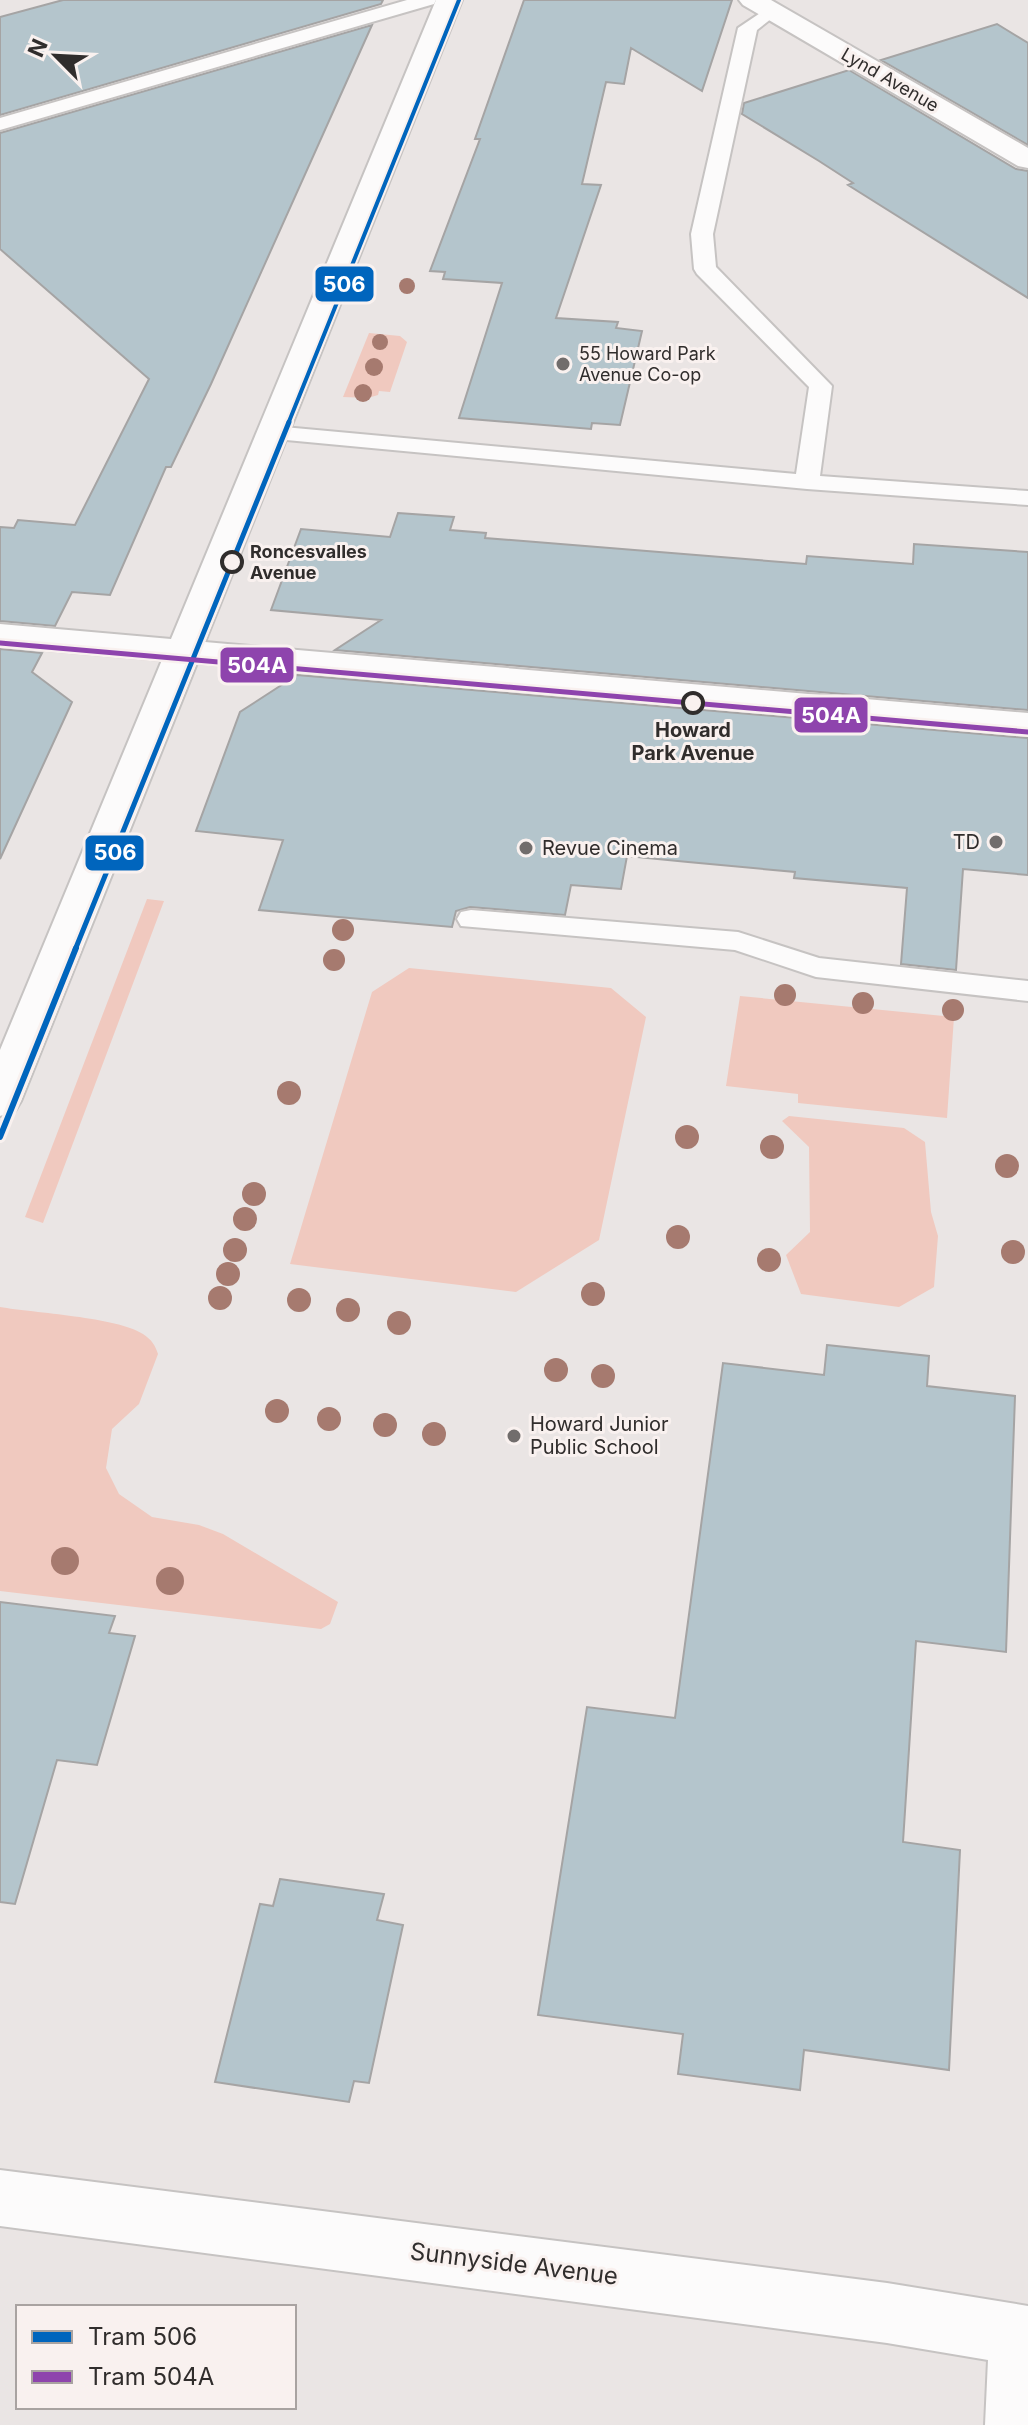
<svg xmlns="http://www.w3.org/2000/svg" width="1028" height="2425" viewBox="0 0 1028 2425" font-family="Inter,sans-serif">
	<rect width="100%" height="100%" fill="#eae5e4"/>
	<!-- green -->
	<path fill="#f0c9bf" d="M369 333 400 336 407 342 390 392 379 391 378 395 368 398 343 397Z
		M147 899 164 901 43 1223 25 1217Z
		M409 968 611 988 646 1017 599 1240 516 1292 290 1264 372 992Z
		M740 996 954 1017 947 1118 798 1103V1094L726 1086Z
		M789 1116 904 1128 925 1142 931 1212 938 1236 934 1287 899 1307 801 1294 786 1255 810 1232 809 1147 782 1121Z
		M0 1307C34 1313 117 1317 143 1334 152 1340 155 1345 158 1354L139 1404 112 1429 106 1468 119 1494 152 1517 199 1525 223 1534 338 1602 330 1624 321 1629 0 1591Z"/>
	<!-- building -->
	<path fill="#b4c5cc" stroke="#a5a4a4" stroke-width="2" d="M63 0H383L381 4 0 115V17Z
		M524 0H732L702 91 631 48 624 84 606 82 582 184 601 185 556 318 618 322 616 328 642 331 620 425 592 423 591 429 459 418 502 283 443 279 445 272 430 271 480 139H475Z
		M997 24 1028 43V145L881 60Z
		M372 25 211 384 171 467H166L110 595 72 592 55 626 0 621V527L14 528 18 520 75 525 149 379 0 249V133Z
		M849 70 1016 169 1028 171V298L848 185 853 183 819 161 742 114 744 103Z
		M398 513 454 517 450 530 486 533 485 538 806 564 807 556 913 564 914 544 1028 552V710L335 650 381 620 271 610 301 529 390 537Z
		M0 649 42 653 32 672 72 702 0 859Z
		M297 675 1028 738V875L963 869 956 970 901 964 907 888 794 878 795 872 688 862 627 856 621 889 571 885 565 915 470 907 456 911 452 927 259 910 283 840 196 831 240 712Z
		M827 1345 929 1356 927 1386 1015 1396 1006 1652 916 1641 903 1842 960 1850 949 2070 804 2050 800 2090 678 2074 683 2034 538 2015 587 1707 675 1718 723 1363 824 1375Z
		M0 1602 115 1616 109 1633 135 1636 97 1765 57 1760 15 1904 0 1902Z
		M280 1879 384 1894 377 1920 403 1925 369 2083 354 2081 349 2102 215 2082 260 1904 273 1906Z"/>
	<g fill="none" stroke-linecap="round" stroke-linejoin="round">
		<defs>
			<path id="service" d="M407 0H436L434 4 0 130V118Z
				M772 5 781 11 757 30 713 234 716 267 832 386 820 476 1028 491V505L807 489 265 438 261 433 265 428 273 426 796 474 809 387 697 274 694 269 691 234 738 28Z
				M471 910 738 932 819 958 1028 981V1001L816 977 735 950 461 926 457 919 461 912Z"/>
			<path id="minor" d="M739 0H771L1028 148V168L1018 166 743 5Z
				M0 2170 887 2283 1028 2306V2425H985L988 2360 887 2343 0 2226Z"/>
			<path id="tertiary" d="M436 0H462L205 642 1028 713V735L197 663 21 1101 15 1111 0 1116V1050L162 660 0 646V624L171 639Z"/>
		</defs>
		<!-- service casing -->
		<use href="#service" stroke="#c6c3c2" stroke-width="4"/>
		<!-- minor casing -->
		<use href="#minor" stroke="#c6c3c2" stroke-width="4"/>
		<!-- tertiary casing -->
		<use href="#tertiary" stroke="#c6c3c2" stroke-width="4"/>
		<!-- service -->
		<use href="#service" fill="#fcfbfb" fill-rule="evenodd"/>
		<!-- minor -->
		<use href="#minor" fill="#fcfbfb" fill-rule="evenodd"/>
		<!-- tertiary -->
		<use href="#tertiary" fill="#fcfbfb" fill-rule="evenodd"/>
		<defs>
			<path id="tram-1-far2" d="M288 424 459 0"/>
			<path id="tram-1-far1" d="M75 950 289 422"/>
			<path id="tram-1" d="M0 1137 76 948"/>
			<path id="tram-2" d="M0 643 1028 732"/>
		</defs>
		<!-- tram-1-far2 casing -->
		<use href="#tram-1-far2" stroke="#f9f1ef" stroke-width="8"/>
		<!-- tram-1-far1 casing -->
		<use href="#tram-1-far1" stroke="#f9f1ef" stroke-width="10"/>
		<!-- tram-1 casing -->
		<use href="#tram-1" stroke="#f9f1ef" stroke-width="12"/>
		<!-- tram-2 casing -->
		<use href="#tram-2" stroke="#f9f1ef" stroke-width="10"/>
		<!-- tram-1-far2 -->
		<use href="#tram-1-far2" stroke="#0065bd" stroke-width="4"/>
		<!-- tram-1-far1 -->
		<use href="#tram-1-far1" stroke="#0065bd" stroke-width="5"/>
		<!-- tram-1 -->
		<use href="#tram-1" stroke="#0065bd" stroke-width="6"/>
		<!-- tram-2 -->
		<use href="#tram-2" stroke="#8e44ad" stroke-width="5"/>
	</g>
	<!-- trees -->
	<g fill="#a67a6f">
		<circle cx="407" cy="286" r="8"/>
		<circle cx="380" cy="342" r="8"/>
		<circle cx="374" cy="367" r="9"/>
		<circle cx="363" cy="393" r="9"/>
		<circle cx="343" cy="930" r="11"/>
		<circle cx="334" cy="960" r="11"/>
		<circle cx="785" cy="995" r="11"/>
		<circle cx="863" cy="1003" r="11"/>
		<circle cx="953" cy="1010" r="11"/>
		<circle cx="289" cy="1093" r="12"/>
		<circle cx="687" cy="1137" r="12"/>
		<circle cx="772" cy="1147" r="12"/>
		<circle cx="1007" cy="1166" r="12"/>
		<circle cx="254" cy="1194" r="12"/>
		<circle cx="245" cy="1219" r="12"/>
		<circle cx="678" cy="1237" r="12"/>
		<circle cx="235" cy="1250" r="12"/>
		<circle cx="1013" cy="1252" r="12"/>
		<circle cx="769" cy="1260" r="12"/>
		<circle cx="228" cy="1274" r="12"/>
		<circle cx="593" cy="1294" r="12"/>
		<circle cx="220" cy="1298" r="12"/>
		<circle cx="299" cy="1300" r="12"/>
		<circle cx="348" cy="1310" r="12"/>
		<circle cx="399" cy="1323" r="12"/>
		<circle cx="556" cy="1370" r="12"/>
		<circle cx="603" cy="1376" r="12"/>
		<circle cx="277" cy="1411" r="12"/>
		<circle cx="329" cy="1419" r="12"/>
		<circle cx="385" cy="1425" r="12"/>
		<circle cx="434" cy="1434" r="12"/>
		<circle cx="65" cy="1561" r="14"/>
		<circle cx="170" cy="1581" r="14"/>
	</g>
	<!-- markers -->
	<g fill="#716d6c" stroke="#f9f1ef" stroke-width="3">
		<circle cx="563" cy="364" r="8"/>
		<circle cx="996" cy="842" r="8"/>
		<circle cx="526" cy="848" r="8"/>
		<circle cx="514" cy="1436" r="8"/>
	</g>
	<g fill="#f9f1ef" stroke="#302d2c" stroke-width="4">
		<circle cx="232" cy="562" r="10"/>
		<circle cx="693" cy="703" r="10"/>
	</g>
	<g text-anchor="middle" stroke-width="6" stroke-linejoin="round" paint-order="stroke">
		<!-- far-street labels -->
		<g font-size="18" fill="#302d2c" stroke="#f9f1ef">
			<text transform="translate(890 80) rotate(30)" y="6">Lynd Avenue</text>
		</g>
		<!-- far-poi labels -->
		<g font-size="18" fill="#302d2c" stroke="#f9f1ef" text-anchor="start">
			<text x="579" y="360">55 Howard Park<tspan x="579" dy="21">Avenue Co-op</tspan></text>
		</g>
		<!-- far-stop labels -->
		<g font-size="18" font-weight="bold" fill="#302d2c" stroke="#f9f1ef" text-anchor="start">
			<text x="250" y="558">Roncesvalles<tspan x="250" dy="21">Avenue</tspan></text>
		</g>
		<!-- stop labels -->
		<g font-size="20" font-weight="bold" fill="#302d2c" stroke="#f9f1ef">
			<text x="693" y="737">Howard<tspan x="693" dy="23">Park Avenue</tspan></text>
		</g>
		<!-- poi labels -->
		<g font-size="20" fill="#302d2c" stroke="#f9f1ef" text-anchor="start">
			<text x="980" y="849" text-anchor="end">TD</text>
			<text x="542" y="855">Revue Cinema</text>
			<text x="530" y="1431">Howard Junior<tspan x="530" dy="23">Public School</tspan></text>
		</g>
		<!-- near-street labels -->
		<g font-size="24" fill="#302d2c" stroke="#f9f1ef">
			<text transform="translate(514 2264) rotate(7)" y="8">Sunnyside Avenue</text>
		</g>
	</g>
	<g stroke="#f9f1ef" stroke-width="3">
		<rect x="314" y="265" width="61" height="38" rx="8" fill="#0065bd"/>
		<rect x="219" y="646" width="76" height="38" rx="8" fill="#8e44ad"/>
		<rect x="793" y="696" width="76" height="38" rx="8" fill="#8e44ad"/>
		<rect x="84" y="834" width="61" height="38" rx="8" fill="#0065bd"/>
	</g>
	<g font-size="22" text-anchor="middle" font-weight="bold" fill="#fff">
		<text x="344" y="292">506</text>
		<text x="257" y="673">504A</text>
		<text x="831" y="723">504A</text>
		<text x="115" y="860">506</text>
	</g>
	<!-- legend -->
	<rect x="16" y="2305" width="280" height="104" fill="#f9f1ef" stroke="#a9a3a1" stroke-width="2"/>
	<rect x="32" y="2331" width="40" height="12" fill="#0065bd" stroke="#a9a3a1" stroke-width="2"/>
	<text x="88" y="2345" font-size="24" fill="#302d2c">Tram 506</text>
	<rect x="32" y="2371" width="40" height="12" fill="#8e44ad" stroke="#a9a3a1" stroke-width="2"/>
	<text x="88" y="2385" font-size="24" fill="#302d2c">Tram 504A</text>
	<!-- north arrow -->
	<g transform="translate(56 56) rotate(294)" stroke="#f9f1ef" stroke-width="6" paint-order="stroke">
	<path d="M0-6L14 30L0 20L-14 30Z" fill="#302d2c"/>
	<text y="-12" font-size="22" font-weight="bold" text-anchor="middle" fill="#302d2c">N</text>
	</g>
</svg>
